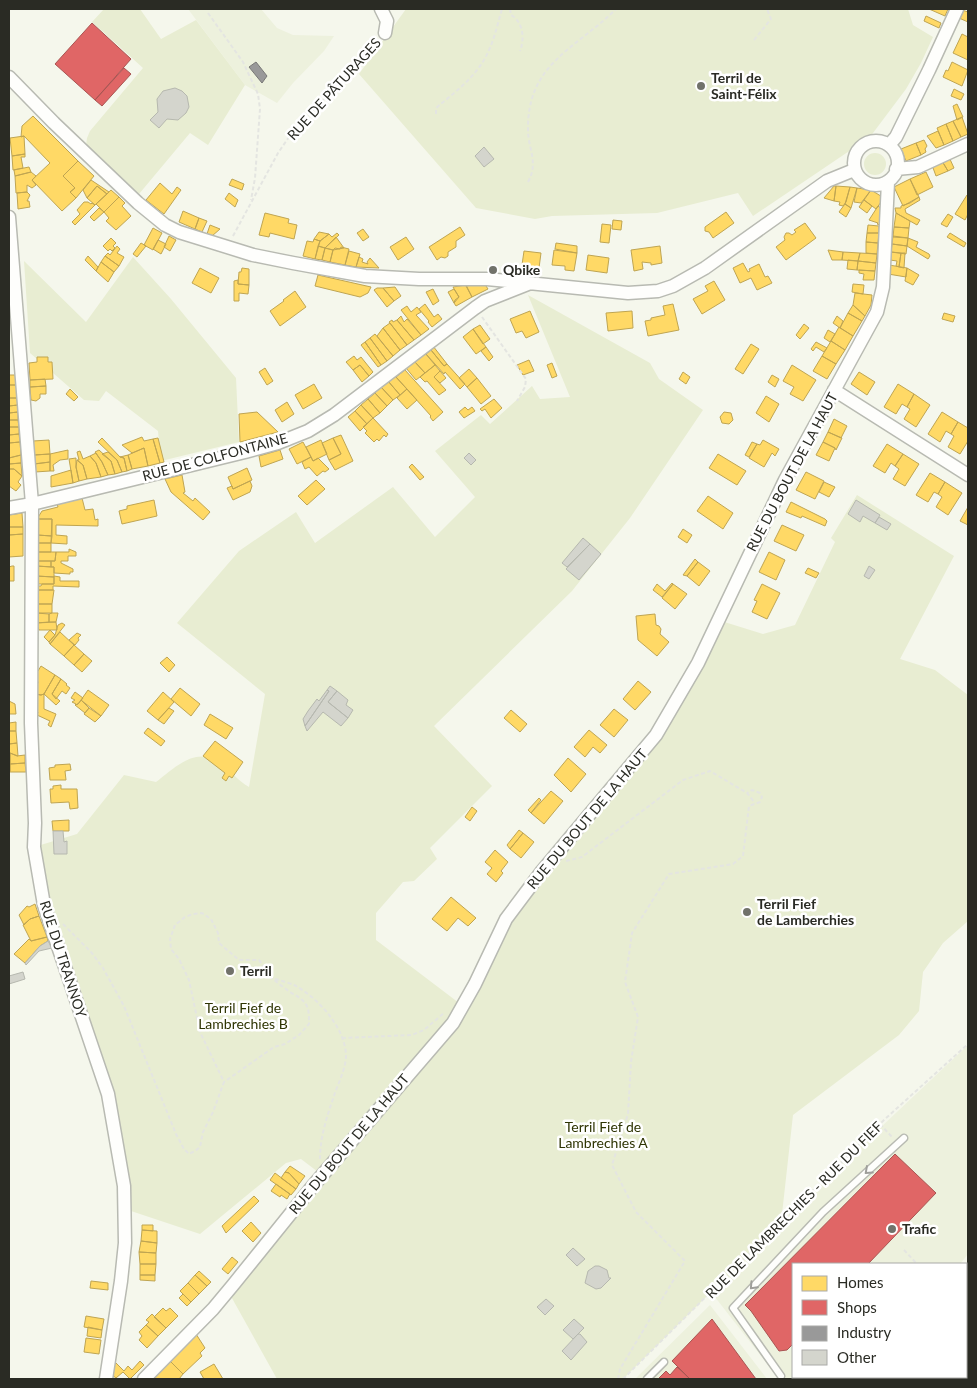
<svg xmlns="http://www.w3.org/2000/svg" width="977" height="1388" viewBox="0 0 977 1388" font-family="Lato,sans-serif">
	<rect width="100%" height="100%" fill="#f5f7ec"/>
	<!-- built -->
	<path fill="#edf1dd" d="M188 9H261L277 28 293 35 334 36 324 51 293 83 277 103 245 85Z
		M968 1045V1254L960 1264H793V1377H861L859 1379H779L711 1292 810 1194Z
		M710 1305 767 1379H635Z"/>
	<!-- green -->
	<path fill="#e8edd2" d="M104 9H140L161 39 196 20 245 85 208 145 190 133 139 194 86 146 87 138 90 131 143 68 92 22Z
		M406 9H908L913 25 933 37 921 63 906 89 870 137 753 216 738 193 657 213 552 216 535 219 476 208 359 74Z
		M864 164a11 11 0 1 1 22 0a11 11 0 1 1-22 0Z
		M133 257 171 299 236 378 239 442 161 461 158 431 106 391 99 401 84 400 30 353 24 261 86 322Z
		M528 295 650 363 659 379 703 410 630 518 572 591 434 726 492 786 430 848 437 859 414 881 403 882 376 913V940L463 1006 506 919 656 735 718 620 763 634 795 625 835 542 831 538 857 495 954 556 900 659 935 670 968 695V921L943 943 923 972 919 1011 899 1035 793 1115 781 1223 623 1379H277L228 1291 322 1175 301 1159 286 1163 200 1234 125 1209 108 1094 34 847 77 834 124 775 156 782C172 770 193 748 215 760 227 767 237 780 249 787L265 694 177 623 239 551 296 512 315 543 393 487 435 537 475 497 435 451 481 415 490 424 532 386 540 399 570 397Z"/>
	<!-- homes -->
	<path fill="#ffd966" stroke="#bfa552" d="M929 9H948L945 16Z
		M962 10 968 12V22L959 18Z
		M926 16 941 23 939 28 924 21Z
		M962 34 968 37V60L953 53Z
		M952 62 968 70 962 86 943 77 946 70 948 71Z
		M954 89 964 94 961 100 951 96Z
		M957 104 963 117 957 120 953 106Z
		M33 116 78 161 63 176 75 188 70 192 76 198 62 211 32 180 50 163 24 136 21 137 22 126Z
		M962 117 968 134 961 137 953 121Z
		M953 121 961 137 953 141 946 124Z
		M946 124 953 141 944 145 937 128Z
		M938 131 944 145 936 148 927 136Z
		M24 136 25 154 12 156 10 138Z
		M924 140 927 146 925 149 926 152 921 155 916 143Z
		M916 143 921 155 906 161 901 149Z
		M25 154V157H21L23 168 13 170 12 156Z
		M949 157 954 168 948 171 942 161Z
		M78 161 94 176 76 198 70 192 75 188 63 176Z
		M942 161 948 171 936 176 932 165Z
		M29 167 31 172 15 176 14 170Z
		M31 172 36 176 32 180 36 185 32 188 27 185V192L16 193 15 176Z
		M926 172 933 187 917 195 910 179Z
		M232 179 244 184 242 190 229 185Z
		M910 179 919 197 903 206 894 187Z
		M91 180 109 192 107 194 97 186 87 198 83 190Z
		M160 183 172 194 177 187 181 190 164 214 146 200Z
		M97 186 107 194 95 205 87 198Z
		M834 186H836L834 201 824 198Z
		M836 186 850 187 846 202 843 206 839 205 840 202 834 201Z
		M850 187 857 188 851 208 845 204Z
		M857 188 871 190 861 203 854 202Z
		M111 190 119 197 104 212 96 204Z
		M871 190 884 198 876 209 864 200Z
		M27 192 30 195 27 201H29L30 207 18 209 17 193Z
		M229 193 238 200 235 207 225 199Z
		M967 195 968 196V214L965 220 955 214Z
		M119 197 125 203 122 206 131 216 116 230 106 221 109 218 104 212Z
		M919 197 920 200 905 209 906 213 920 220 917 225 896 213 895 208H901V206L910 203Z
		M864 200 872 206 867 213 859 207Z
		M84 202H88L91 204 92 203 95 205 75 225 72 222 80 214 77 210Z
		M845 204 851 208 846 217 839 212Z
		M878 206 882 209 880 225 877 224 878 223 869 220Z
		M99 208 104 212 94 221 90 217Z
		M183 211 199 218 195 229 179 222Z
		M726 212 734 223 713 238 709 232 705 231V227Z
		M265 213 289 219 288 223 297 225 294 239 270 233 269 237 259 235Z
		M896 213 910 221 909 228 894 227Z
		M948 214 953 217 947 227 941 224Z
		M199 218 207 221 202 232 195 229Z
		M613 220 622 221 621 230 612 229Z
		M805 223 816 238 786 260 776 247 785 240 784 237 786 233H789L792 235 796 232 794 230Z
		M602 224 611 225 609 243 600 242Z
		M210 225 220 229 212 236 207 234Z
		M868 225 879 226V233H867Z
		M460 227 465 235 456 241V247L448 252V256L445 258 441 257 437 260 429 247Z
		M894 227 909 228 908 238 893 237Z
		M153 228 162 233 153 250 144 245Z
		M363 229 369 237 363 241 357 233Z
		M319 232 329 234 320 241 314 239Z
		M337 233 339 235 325 248 318 246 320 241 329 234 332 237Z
		M867 233H879L878 243 866 242Z
		M950 233 966 243 964 247 947 237Z
		M169 236 176 240 170 251 164 247Z
		M893 236 908 238 907 246 892 244Z
		M336 237 344 248 333 250 325 248Z
		M406 237 414 249 398 260 390 247Z
		M111 238 116 243 113 246 115 248 112 251 110 249 108 251 103 246Z
		M908 238 918 242 916 247 929 254 930 256 928 259 907 246Z
		M314 239 320 241 315 259 303 256 307 241 313 242Z
		M158 240 166 244 161 254 153 249Z
		M866 242 878 243 877 254 866 253Z
		M141 243 146 246 137 257 133 254Z
		M556 243 577 246V253L555 249Z
		M892 244 907 246 906 254 891 252Z
		M117 246 120 249 117 253 124 257 119 266 105 256 108 253 110 255Z
		M318 246 325 248 322 260 315 259Z
		M660 246 662 263 651 265V263L642 262 643 269 634 271 631 250Z
		M341 247 349 249 345 265 330 262 333 250 335 248 340 249Z
		M325 248 333 250 330 262 322 260Z
		M554 250 577 253 574 271 565 270V266L552 265Z
		M828 250 843 252 842 260H832Z
		M349 251 360 254 356 267 345 265Z
		M524 251 541 253 539 268 522 265Z
		M843 252 860 253 858 261 842 260Z
		M891 252 901 253 899 267 896 266 897 261 890 260Z
		M860 253 877 254 876 263 858 261Z
		M901 253H905L904 268 899 267Z
		M588 255 609 258 607 273 586 270Z
		M88 256 98 267 96 271 85 260Z
		M105 256 119 266 114 272 101 262Z
		M359 257 363 259 362 262 368 264 367 262 370 258 379 268 356 267Z
		M848 260 858 261 857 270 847 269Z
		M858 261 876 263 875 271 857 270Z
		M101 262 114 272 108 282 96 271Z
		M743 263 748 272 750 271 749 269 759 264 765 277 768 276 772 283 757 290 751 278 740 283 733 268Z
		M889 265 907 268 906 277 888 274Z
		M200 268 219 278 211 293 192 283Z
		M242 268 249 269V285L238 284 239 272H241Z
		M907 268 919 275 913 285 905 281Z
		M859 270 875 271 874 280H863L864 274 859 273Z
		M318 275 371 287 368 293 360 297 315 286Z
		M238 280V284L249 285 248 294 239 293V301H234V281Z
		M714 281 725 300 702 314 693 299 708 291 705 286Z
		M484 283 488 289 472 297 466 286Z
		M853 284 864 285 863 294 852 292Z
		M466 285 472 297 456 306 454 303 455 300 459 297 453 287Z
		M395 287 401 296 394 301 383 288Z
		M377 288H383L394 301 387 307 374 290Z
		M433 289 439 301 433 305 426 292Z
		M454 289 459 297 454 303 448 292Z
		M295 291 306 307 280 326 270 311 284 301 283 300Z
		M855 293 872 295 871 305 865 316 853 305Z
		M425 304 434 317 438 314 442 319 432 327 428 322 429 321 419 309Z
		M673 304 679 330 648 336 645 321 651 320V318L665 315 663 306Z
		M853 305 865 316 862 321 848 313Z
		M407 306 411 312 417 307 421 312 416 315 429 329 421 335 401 310Z
		M530 311 539 332 526 338 522 331 516 333 510 319Z
		M632 311 633 328 608 331 606 313Z
		M848 313 862 321 853 336 840 328Z
		M944 313 955 316 953 322 942 319Z
		M401 316 404 322 407 319 421 335 414 340 397 320Z
		M837 316 843 321 840 328 833 323Z
		M392 320 393 322 397 320 414 340 407 345 389 322Z
		M390 323 407 345 400 350 383 328Z
		M804 324 809 328 800 339 796 335Z
		M480 325 490 339 483 344 473 329Z
		M839 327 853 336 845 350 831 341Z
		M383 328 400 350 393 356 377 336Z
		M473 329 486 347 476 354 463 337Z
		M828 330 835 334 830 342 824 338Z
		M375 334 393 356 387 361 370 338Z
		M370 338 387 361 381 365 365 342Z
		M831 341 845 350 836 364 822 356Z
		M365 342 381 365 378 367 361 345Z
		M816 342 827 348 824 352 816 347 813 351 811 349Z
		M751 344 759 349 743 374 735 369Z
		M433 346 447 364 444 366 431 350Z
		M486 347 493 357 489 361 481 351Z
		M431 350 444 366 447 364 465 384 460 389 445 372 444 374 426 354Z
		M425 353 435 365 425 373 415 362Z
		M354 356 357 360 361 357 373 372 369 376 360 365 353 370 346 362Z
		M822 356 836 364 827 379 813 371Z
		M37 357H48V362H52L53 379 30 380 29 363 37 362Z
		M529 360 534 371 523 375 517 365Z
		M415 362 425 373 416 380 406 368Z
		M552 363 557 376 552 378 547 365Z
		M360 365 369 376 362 382 353 370Z
		M435 365 440 371 434 377 446 390 439 395 427 381 425 382 420 377Z
		M792 365 816 380 803 401 790 394 794 387 783 381Z
		M265 368 273 381 267 385 259 372Z
		M469 369 477 378 467 387 459 378Z
		M405 370 443 412 433 421 430 417 431 416 396 377Z
		M440 371 446 378 440 383 434 377Z
		M683 372 690 377 686 384 679 379Z
		M859 372 875 382 867 395 851 384Z
		M9 375H16L17 385H9Z
		M772 375 779 379 775 387 768 382Z
		M395 376 407 389 400 395 388 381Z
		M477 378 491 396 481 404 467 387Z
		M45 379 46 386 30 387V380Z
		M388 381 400 395 393 400 381 387Z
		M314 384 322 398 303 409 295 395Z
		M898 384 914 394 907 407 902 404 896 414 884 407Z
		M9 385H17V398H9Z
		M46 386V394H40V398L36 401 31 400 30 387Z
		M381 387 393 400 387 406 375 393Z
		M70 389 78 397 74 401 66 394Z
		M407 389 417 400 407 409 397 398Z
		M375 393 387 406 380 413 368 399Z
		M914 394 930 405 916 427 904 419 910 409 907 407Z
		M766 396 779 404 769 422 756 413Z
		M9 398H17L18 405 9 406Z
		M368 399 380 413 373 418 361 405Z
		M494 399 502 408 491 418 485 409 482 411 480 409Z
		M287 402 294 414 282 422 275 410Z
		M18 405V412L9 413V406Z
		M361 405 373 418 367 424 355 411Z
		M465 407 468 410 472 407 475 411 464 418 459 412Z
		M355 411 367 424 360 431 348 417Z
		M18 412V420H9V413Z
		M257 412 278 432 240 442 239 414Z
		M724 412 731 413 733 420 729 424 722 423 720 417Z
		M942 412 958 422 951 434 946 431 940 442 928 434Z
		M373 418 388 434 386 437 384 435 379 441 377 439 374 442 365 433 367 431 363 427Z
		M834 419 847 426 841 438 828 432Z
		M9 420H18L19 427H9Z
		M958 422 968 428V441L960 454 948 447 954 436 951 434Z
		M9 427H19V434L9 435Z
		M828 432 842 438 836 450 835 448 823 442Z
		M19 434 20 442 9 443V435Z
		M341 435 353 461 335 470 329 460 341 454 333 438Z
		M142 437 144 441 153 439 160 463 148 466 144 448 132 453 122 445Z
		M102 438 120 457 124 458 127 471 122 472 117 460 98 442Z
		M158 438 164 462 160 463 153 439Z
		M333 438 341 454 329 460 322 443Z
		M49 440 50 454 34 455 33 441Z
		M321 440 327 454 313 461 306 447Z
		M763 440 779 449 775 456 772 453 764 467 749 458 757 444 760 445Z
		M20 442 21 455 9 458V443Z
		M303 442 311 457 297 464 289 449Z
		M752 442 757 444 749 457 745 455Z
		M823 442 835 448 829 461 816 455Z
		M887 444 903 454 895 466 891 463 885 473 873 466Z
		M144 448 148 466 132 469 128 455Z
		M68 450V459L60 460 53 465 54 471H50V454Z
		M99 450 111 461 115 474 108 475 102 462 95 452Z
		M280 450 283 459 261 467 259 456Z
		M80 451 83 459 90 456 96 463 101 477 87 479 83 465 77 460H79L77 452Z
		M108 452 117 460 122 472 115 474 111 461 102 454Z
		M96 453 102 462 108 475 101 477 96 463 90 456Z
		M50 454V462L34 464V455Z
		M718 454 746 471 737 485 709 468Z
		M903 454 919 464 905 486 893 479 899 469 895 466Z
		M21 455V463L9 464V458Z
		M128 455 132 469 127 471 124 458 120 457Z
		M311 457 313 461 318 458 329 469 325 472 323 471 317 476 309 467 305 469 302 462Z
		M76 458V467L79 481 73 483 69 459Z
		M77 460 83 465 87 479 79 481 76 467Z
		M50 462V471L35 472 34 464Z
		M21 463 22 476 14 469H9V464Z
		M412 464 424 477 420 480 409 467Z
		M247 468 252 480 233 489 228 477Z
		M9 469H14L22 476 18 482 21 485 16 491 9 486Z
		M71 470 73 483 51 487V476Z
		M806 472 824 481 815 499 796 490Z
		M930 473 945 482 938 494 934 492 928 502 916 495Z
		M182 475 185 492 183 493 193 501 195 498 210 512 203 520 171 492 165 479Z
		M316 480 325 489 307 505 298 496Z
		M250 481 252 486 250 492 233 500 227 488 232 486 233 489Z
		M824 482 835 487 829 497 819 492Z
		M945 482 962 493 948 515 936 507 942 497 938 494Z
		M708 496 733 513 723 529 697 511Z
		M82 498 85 510 93 509 95 520 98 519V526L56 525V535L67 536V544L51 543 52 519H37L42 511 58 507 57 504Z
		M154 500 157 516 122 524 119 511 127 509V506Z
		M791 502 825 519 827 521 825 526 802 516 801 518 786 512Z
		M968 507V525L960 521Z
		M22 513 23 527H9V515Z
		M37 519H52V536L37 535Z
		M782 525 804 535 796 551 774 541Z
		M9 527H23V534L9 535Z
		M683 529 692 535 687 543 678 537Z
		M23 534V556L9 557V535Z
		M37 535 52 536 51 543H36Z
		M36 543H51V552H36Z
		M69 549 76 552V556H68V561H61V563L73 569V572H70V574L54 573V567H51V561H55L56 552H69Z
		M36 552H56L55 561H36Z
		M769 552 785 560 776 580 759 572Z
		M695 559 698 562 687 576 683 575Z
		M36 561H51V567L36 566Z
		M698 562 710 571 699 586 687 576Z
		M12 566H14V581H9V567Z
		M36 566 54 567V577L36 576Z
		M808 568 819 573 816 578 805 573Z
		M36 576 54 577V584H36Z
		M54 576 60 577V581H79V587L53 586V590H36V586H41L42 584H54Z
		M672 583 673 584 662 597 653 590 657 584 665 591Z
		M673 584 687 594 675 609 662 598Z
		M762 584 780 593 767 619 752 612 757 601 754 600Z
		M36 590H54L52 604H36Z
		M36 604H52V613H36Z
		M36 613 49 614V622L36 623Z
		M52 613H58L56 622H49V614Z
		M655 614 656 625 659 626 661 629 660 634 669 642 657 656 638 640 636 616Z
		M56 622 57 630H39L36 623Z
		M62 623 65 625 50 644 49 642 55 635 58 625Z
		M50 630 55 635 49 642 44 637Z
		M60 632 74 645 64 656 50 644Z
		M77 633 81 635 78 638 79 640 75 645 69 640Z
		M74 645 84 654 74 665 64 656Z
		M84 654 92 661 82 672 74 665Z
		M167 657 175 665 169 672 160 663Z
		M41 666 55 675 44 694 41 695 35 694 38 682 36 679V670L38 671Z
		M55 675 61 679 52 694 60 701 56 705 44 694Z
		M61 679 67 684 66 685 70 688 66 694 62 691 56 699 52 694Z
		M638 681 651 692 635 710 623 699Z
		M180 688 200 704 191 716 171 699Z
		M88 690 109 705 101 716 81 700Z
		M75 692 83 698 78 704 75 705 76 704 72 702 75 700 71 698Z
		M163 692 174 702 158 720 147 711Z
		M35 694 41 695 44 694V709L56 714 51 727 48 725 50 721 37 715 38 712 35 711Z
		M81 700 89 708 85 713 75 705 78 704Z
		M9 701 15 704 16 714H9Z
		M89 708 101 716 95 722 84 714Z
		M169 708 174 711 164 724 158 720Z
		M614 709 628 720 614 737 600 725Z
		M511 710 527 724 520 732 504 718Z
		M210 714 233 728 226 739 204 725Z
		M16 722V731H9V723Z
		M148 728 165 741 161 746 144 733Z
		M589 730 607 745 600 753 593 747 585 757 574 747Z
		M9 731H16L17 743 9 744Z
		M215 741 243 762 232 778 229 776 226 781 222 778 225 773 203 756Z
		M17 743 18 756 10 753V771H9V744Z
		M10 753 17 756 25 755V763L10 764Z
		M568 758 586 774 571 792 554 775Z
		M25 763 26 772H10V764Z
		M70 764 71 770 65 771 66 780H50L49 768 55 767V765Z
		M61 785V789H77L78 808 70 809 69 802 51 803 50 789H53V786Z
		M551 791 563 801 544 824 531 813Z
		M539 798 541 800 531 813 528 810Z
		M472 807 477 811 470 821 465 817Z
		M69 820V831H53L52 821Z
		M519 830 523 833 510 849 507 845Z
		M523 833 534 842 521 858 510 849Z
		M495 850 508 862 501 871 503 873 496 882 487 874 492 868 485 862Z
		M451 897 476 918 468 926 458 918 447 931 432 919Z
		M35 904 39 916 30 919 24 925 19 915 27 906 29 907Z
		M39 916 47 937 31 941 23 925 30 919Z
		M47 937 48 941 40 946 25 963 14 954 29 939 31 941Z
		M290 1166 305 1176 299 1184 289 1173 285 1172Z
		M285 1172 289 1173 299 1184 296 1189 281 1178Z
		M275 1173 296 1189 291 1195 270 1180Z
		M276 1184 290 1194 287 1199 281 1195 280 1197 271 1191Z
		M254 1196 259 1201 226 1233 222 1226Z
		M251 1222 261 1233 253 1242 242 1231Z
		M142 1225H153V1231L142 1230Z
		M142 1230 157 1231V1243L141 1241Z
		M141 1241 157 1243 156 1253 139 1252Z
		M139 1252 156 1253V1264H140Z
		M232 1257 238 1262 228 1274 222 1269Z
		M140 1264H156L155 1275H140Z
		M199 1271 211 1282 207 1286 195 1275Z
		M140 1275H155V1281L140 1280Z
		M195 1275 207 1286 199 1294 188 1283Z
		M91 1281 108 1283V1290L90 1288Z
		M188 1283 199 1294 191 1302 180 1291Z
		M183 1294 191 1302 187 1306 179 1298Z
		M163 1308 166 1311 170 1308 178 1316 166 1328 154 1317Z
		M152 1314 166 1328 158 1336 146 1325 149 1322 146 1320Z
		M86 1316 104 1319 102 1330 84 1327Z
		M146 1325 158 1336 147 1348 139 1340 142 1336 139 1332Z
		M88 1327 102 1330 101 1338 87 1336Z
		M196 1334 205 1348 200 1353 202 1356 183 1374 169 1360Z
		M86 1338 101 1340 99 1354 84 1352Z
		M169 1360 183 1374 179 1379H150Z
		M114 1361 124 1371 128 1366 132 1370 140 1361 144 1365 130 1379 123 1372 116 1378 112 1375Z
		M214 1364 223 1379H204L200 1372Z"/>
	<!-- shops -->
	<path fill="#e06666" stroke="#a95452" d="M92 23 131 59 95 100 55 64Z
		M124 68 131 74 102 106 95 100Z
		M895 1154 936 1193 868 1264H793V1344L787 1350 779 1351 751 1311 745 1305Z
		M712 1319 756 1379H690L672 1361Z
		M677 1367 690 1379H658L666 1371 670 1375Z"/>
	<!-- industry -->
	<path fill="#999" stroke="#787876" d="M256 62 267 76 262 83 249 67Z"/>
	<!-- building -->
	<path fill="#d4d5cd" stroke="#b6b8af" d="M175 88 182 91 187 96 189 107 186 113 178 120 167 119 159 128 150 120 158 112 157 99 163 91Z
		M484 147 494 159 484 167 475 156Z
		M469 453 476 460 471 465 464 458Z
		M856 500 880 515 875 523 863 516 860 522 848 514Z
		M879 517 891 524 887 530 875 523Z
		M583 538 590 544 567 567 562 563Z
		M590 544 601 554 579 580 566 569Z
		M869 566 875 570 869 579 864 576Z
		M330 686 337 691 328 702 348 718 341 726 323 712 307 731 305 726 329 691 327 690Z
		M327 690 329 691 305 726 303 719 308 711 317 699 319 701Z
		M337 691 348 700 346 705 353 710 348 718 328 702Z
		M53 831H63L64 842 67 841V854H54Z
		M48 941 52 948 39 951 26 965 25 963 40 946Z
		M23 972 25 979 9 984V976Z
		M573 1248 585 1259 577 1266 566 1255Z
		M595 1266H599L607 1270 609 1278H611L601 1288 596 1289 585 1283 588 1271Z
		M546 1299 554 1306 545 1315 537 1307Z
		M574 1319 584 1328 573 1339 563 1330Z
		M578 1334H580L587 1342 571 1360 562 1351Z"/>
	<g fill="none" stroke-linecap="round" stroke-linejoin="round">
		<defs>
			<path id="lane" d="M781 1376 733 1308 823 1212 904 1138
				M647 1379 664 1362"/>
			<path id="street" d="M381 9 387 21 385 33
				M9 77 54 123 138 203 165 225 179 232 253 255 293 263 365 276 419 279H487L628 293 658 291 673 286 705 268 827 181 854 170
				M854 163a22 22 0 1 1 44 0a22 22 0 1 1-44 0Z
				M889 145 896 137 929 70 957 9
				M896 169 918 167 968 144
				M9 217 32 504 31 723 35 823 34 847 44 905 108 1094 124 1186 125 1243 121 1281 106 1379
				M834 390 968 475
				M9 508 32 504 245 452 278 443 308 431 334 415 475 308 485 301 528 284
				M144 1379 213 1309 233 1285 312 1187 453 1023 475 984 506 919 542 871 656 735 698 663 785 480 877 312 883 287 888 182"/>
			<path id="secondary" d="M966 1296 968 1293
				M891 1379 893 1377"/>
		</defs>
		<!-- lane casing -->
		<use href="#lane" stroke="#b8bab2" stroke-width="9"/>
		<!-- street casing -->
		<use href="#street" stroke="#b8bab2" stroke-width="15"/>
		<!-- secondary casing -->
		<use href="#secondary" stroke="#b8bab2" stroke-width="20"/>
		<!-- path -->
		<path stroke="#e4e5e1" stroke-width="2" stroke-dasharray="4 2.5" stroke-linecap="butt" d="M510 9 511 15C523 22 525 38 520 51
			M208 13 243 62 258 94 260 109 255 178 251 200
			M754 40 771 19 767 9
			M436 114V108C456 91 478 76 489 50 495 37 498 22 502 9
			M528 182C539 162 528 149 528 130 527 63 576 49 616 9
			M233 236 278 153 289 137 377 42
			M482 317 526 379 525 387 517 401
			M566 861 582 857 683 780 710 771 747 793 755 803
			M63 924 91 952 103 968 124 1006 176 1134 184 1149 189 1154 195 1151 200 1147 203 1132 213 1112 224 1082 200 1032 189 980 179 959 171 949 170 939 175 925 185 917 193 914 202 913 211 919 218 933 219 943 239 960H259C264 966 266 973 273 979 279 984 288 991 295 995 309 1003 309 1009 309 1024L299 1035 285 1044 274 1047 224 1082
			M275 979C282 981 290 983 296 986 319 999 345 1028 346 1055 346 1069 338 1083 334 1096 327 1116 320 1137 320 1159
			M342 1038 412 1035 424 1030 444 1013
			M880 1124 892 1137
			M904 1250 917 1264
			M966 1270 968 1267
			M618 1379 620 1369 685 1261 636 1212 612 1165 628 1114 631 1062 638 1017 625 982 632 933 669 874 733 864 743 856 749 806 760 802 762 797 760 793 752 790 747 793
			M623 1379 885 1119 968 1044
			M864 1379 866 1377"/>
		<!-- lane -->
		<use href="#lane" stroke="#fefefc" stroke-width="6"/>
		<!-- street -->
		<use href="#street" stroke="#fefefc" stroke-width="12"/>
		<!-- secondary -->
		<use href="#secondary" stroke="#fefefc" stroke-width="18"/>
	</g>
	<!-- one-way arrows -->
	<defs><path id="oneway-chevron" d="M-2-3.5L2.5 0L-2 3.5" fill="none" stroke-width="1.6" stroke-linecap="round" stroke-linejoin="round" transform="scale(1.25)"/></defs>
	<g stroke="#9f9f9b">
		<use href="#oneway-chevron" transform="translate(868 1171) rotate(138)"/>
		<use href="#oneway-chevron" transform="translate(753 1286) rotate(133)"/>
	</g>
	<!-- markers -->
	<g fill="#71726a" stroke="#fff" stroke-width="2">
		<circle cx="701" cy="86" r="5"/>
		<circle cx="493" cy="270" r="5"/>
		<circle cx="747" cy="912" r="5"/>
		<circle cx="230" cy="971" r="5"/>
		<circle cx="892" cy="1229" r="5"/>
	</g>
	<g text-anchor="middle" stroke-width="5" stroke-linejoin="round" paint-order="stroke">
		<!-- poi labels -->
		<g font-size="14" font-weight="bold" fill="#2a2b24" stroke="#fff" text-anchor="start">
			<text x="711" y="83">Terril de<tspan x="711" dy="16">Saint-Félix</tspan></text>
			<text x="503" y="275">Qbike</text>
			<text x="757" y="909">Terril Fief<tspan x="757" dy="16">de Lamberchies</tspan></text>
			<text x="240" y="976">Terril</text>
			<text x="902" y="1234">Trafic</text>
		</g>
		<!-- street labels -->
		<g font-size="14" fill="#2a2b24" stroke="#fff">
			<text transform="translate(334 89) rotate(-48)" y="5">RUE DE PÂTURAGES</text>
			<text transform="translate(215 457) rotate(-15)" y="5">RUE DE COLFONTAINE</text>
			<text transform="translate(792 472) rotate(-62)" y="5">RUE DU BOUT DE LA HAUT</text>
			<text transform="translate(587 819) rotate(-50)" y="5">RUE DU BOUT DE LA HAUT</text>
			<text transform="translate(63 959) rotate(72)" y="5">RUE DU TRANNOY</text>
			<text transform="translate(349 1144) rotate(-50)" y="5">RUE DU BOUT DE LA HAUT</text>
			<text transform="translate(794 1210) rotate(-45)" y="5">RUE DE LAMBRECHIES - RUE DU FIEF</text>
		</g>
		<!-- park labels -->
		<g font-size="14" fill="#2e3403" stroke="#fff">
			<text x="243" y="1013">Terril Fief de<tspan x="243" dy="16">Lambrechies B</tspan></text>
			<text x="603" y="1132">Terril Fief de<tspan x="603" dy="16">Lambrechies A</tspan></text>
		</g>
	</g>
	<!-- border -->
	<rect width="977" height="1388" fill="none" stroke="#2a2b24" stroke-width="20"/>
	<!-- legend -->
	<rect x="792" y="1263" width="175" height="115" fill="#ffffff" stroke="#aaaaa7"/>
	<rect x="802" y="1276" width="25" height="15" fill="#ffd966" stroke="#aaaaa7"/>
	<text x="837" y="1288" font-size="15" fill="#2a2b24">Homes</text>
	<rect x="802" y="1300" width="25" height="15" fill="#e06666" stroke="#aaaaa7"/>
	<text x="837" y="1313" font-size="15" fill="#2a2b24">Shops</text>
	<rect x="802" y="1326" width="25" height="15" fill="#999999" stroke="#aaaaa7"/>
	<text x="837" y="1338" font-size="15" fill="#2a2b24">Industry</text>
	<rect x="802" y="1350" width="25" height="15" fill="#d4d5cd" stroke="#aaaaa7"/>
	<text x="837" y="1363" font-size="15" fill="#2a2b24">Other</text>
</svg>
